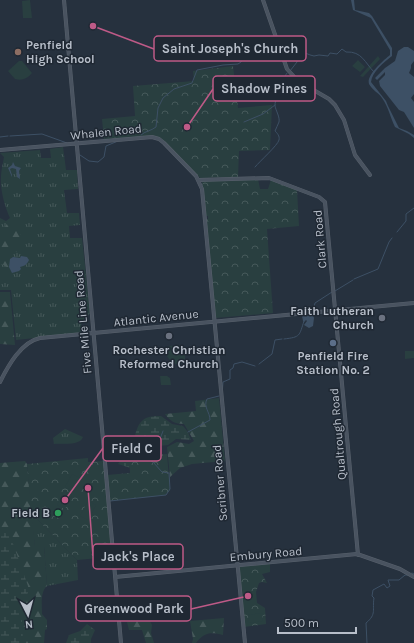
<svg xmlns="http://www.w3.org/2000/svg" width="414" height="643" viewBox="0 0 414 643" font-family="Karla,sans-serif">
	<defs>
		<pattern id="grass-tufts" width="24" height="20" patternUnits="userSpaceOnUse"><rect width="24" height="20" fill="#293f40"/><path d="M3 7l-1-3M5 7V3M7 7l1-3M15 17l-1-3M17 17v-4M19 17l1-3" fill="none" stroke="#46595a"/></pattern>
		<pattern id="forest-firs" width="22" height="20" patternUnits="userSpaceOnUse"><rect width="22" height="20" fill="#293f40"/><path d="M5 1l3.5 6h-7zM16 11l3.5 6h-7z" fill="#46595a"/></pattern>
		<pattern id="wetland-marsh" width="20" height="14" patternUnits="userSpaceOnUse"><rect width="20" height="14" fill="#293f40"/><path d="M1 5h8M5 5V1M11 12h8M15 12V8" fill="none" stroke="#46595a"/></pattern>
		<pattern id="park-crowns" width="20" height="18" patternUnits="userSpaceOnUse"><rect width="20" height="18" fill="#293f40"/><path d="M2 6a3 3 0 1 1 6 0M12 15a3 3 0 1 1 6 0" fill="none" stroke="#46595a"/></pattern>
	</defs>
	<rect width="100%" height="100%" fill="#26313e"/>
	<!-- grass -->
	<path fill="url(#grass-tufts)" d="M63 147 66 170H77L78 189 64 190 67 213H79L80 225 69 226 70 238H82L90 313 81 325V333L16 340 11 290H0V218L6 221 10 218C5 207 0 190 1 177 1 170 3 164 4 157L0 153 40 150 41 158H51L50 149Z
		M65 429 83 437C80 446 62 443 54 444L53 438Z
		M31 513 77 560 78 580 47 586 44 546 35 547Z"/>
	<!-- forest -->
	<path fill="url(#forest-firs)" d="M14 220 21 232 20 238H18L19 244 25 250 24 253 19 254 14 250 10 249 8 255 10 257 8 262 10 269 0 263V241C8 233 0 224 14 220Z
		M0 292H10L15 345 0 344Z
		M219 398 225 461 192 464 180 468 170 477 167 447 177 442 189 444 194 441 184 424C175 424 170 421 165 414L196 411 195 401Z
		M25 461 27 464 35 546H44L47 586C40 592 42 605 42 614L47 620V629L45 630 44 643H0V463Z
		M224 618 223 635C211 632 204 632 196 643H192L193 639 190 621Z
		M141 619H149L152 625 151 633 154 643H146L142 630H129L127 622Z"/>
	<!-- wetland -->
	<path fill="url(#wetland-marsh)" d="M161 416 172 424 183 426 188 432 191 440 176 439 168 445 158 446 152 451 153 458 134 469 118 464C123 457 129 451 132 443 136 436 136 425 143 420 147 416 156 416 161 416Z
		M0 528 11 538 28 586V593L21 602 23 640 22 643H0Z
		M87 624 95 630 91 639V643H66L69 635 80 631Z"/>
	<!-- park -->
	<path fill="url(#park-crowns)" d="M233 66 238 108 272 105 270 150 239 151 238 177 200 178 168 145 152 136 104 139 102 119 135 116 133 86 194 81 193 71Z
		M258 179 260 189H268L271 180 297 190 299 226 267 229 273 313 215 318 205 219H208V216H205L202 181Z
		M167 454 170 490 165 495 109 501 107 475 130 473 129 457Z
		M88 458V462L104 461 112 544 98 545V558L77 560 31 513 27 464Z
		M270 564V572L262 574 267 583 262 582 259 583 256 592 257 603 265 608 266 624 244 627 238 567Z"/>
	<!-- pitch -->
	<path fill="#293f40" d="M30 0 32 18H23L22 1Z
		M378 56 380 59 363 77 360 76Z
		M358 60 365 67 360 72 352 66Z
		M19 61H22L32 73C27 79 22 81 15 79L8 71Z
		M182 345 185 347V361C179 368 171 363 167 356V349L169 346Z
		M405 351H414V358L405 359Z
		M160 376H167L170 378 171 385H161Z
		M72 474 80 478 73 492 65 487Z
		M64 491 72 495 65 509 57 505Z
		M88 501 96 505 88 520 80 516Z
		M262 613 263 621 249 623 248 615Z"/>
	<!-- water -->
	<path fill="#3d5065" d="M351 0H354L355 10 369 13 372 16 392 48V56C384 62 372 72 371 82L386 101 388 106 399 128 407 131 414 135V138L409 134 395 127C391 119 388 106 382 98 379 93 372 90 369 84 366 75 384 60 390 55V50L371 18 353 10Z
		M404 47H408L414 51V61L411 65V68L409 73 414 77V94L411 98 414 102V128L404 112 399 110 380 86 379 81 385 75V72L377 80 375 78 385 68 395 61 398 51Z
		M13 162 15 166 21 168 19 171 20 179 17 177 16 169 12 168 10 169 12 175V177L8 168 12 165Z
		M21 256 27 257 29 260C27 264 25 266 20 267L21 269 19 271 12 273 9 267 10 259 13 257 20 258Z
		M313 315 314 318 313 326 309 328 304 325 307 321 306 320 304 322 303 321 302 316Z"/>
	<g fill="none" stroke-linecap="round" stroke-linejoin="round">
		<!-- stream -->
		<path stroke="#3d5065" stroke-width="1" d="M282 47C294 44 303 54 314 56L319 55 328 56 330 53 337 54 342 49 346 52C362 51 365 63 374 72
			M290 71 297 62 298 50
			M244 122 263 114 275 105
			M141 135C145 131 151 131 156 127L158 108 163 98 174 89 192 83 197 70 223 65 238 64 241 62 244 57 258 41 268 43 276 46
			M10 136 42 134 67 143
			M0 137 8 136
			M80 155 89 161 98 162 104 157 106 146 118 141
			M255 167C260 161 278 145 279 140 280 136 277 133 275 131 276 128 278 125 279 122 280 117 276 111 275 106 274 101 284 76 287 73
			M397 232 406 221V214L414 208
			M354 279 378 269 389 242 392 238
			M335 291 353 280
			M313 311 315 303 332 292
			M284 339C301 337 299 336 304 321
			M259 364 272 354 275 340 282 339
			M222 395 223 382 230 379V370L233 368 234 364 242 362 255 366
			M188 432 210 420C210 412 203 407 207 399L219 396
			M110 501 166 495 170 489 169 473 162 472 153 462 145 457C147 448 150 442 160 439L163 431
			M412 573 414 574
			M367 643 366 623C377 614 372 610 374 598L372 596 373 590 384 584 387 588 390 586 388 580H399L405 575H409"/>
		<defs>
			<path id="secondary" d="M64 0 121 643
				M263 0 287 69 298 81 329 99 335 105 344 120 355 155 370 175
				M0 150 152 137 159 139 164 143 196 176 202 189 245 643
				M199 180 269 178 319 197 325 202 358 555
				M0 382C8 366 21 342 40 338L414 303
				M115 577 357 554 400 569 414 577"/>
		</defs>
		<!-- secondary casing -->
		<use href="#secondary" stroke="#58616c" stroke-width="4"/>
		<!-- secondary -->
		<use href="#secondary" stroke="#495360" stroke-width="3"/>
	</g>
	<!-- markers -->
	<circle fill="#8d6e63" stroke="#1f2833" stroke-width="1.5" cx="18" cy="52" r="4"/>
	<g fill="#6b7280" stroke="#1f2833" stroke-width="1.5">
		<circle cx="382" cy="318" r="4"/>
		<circle cx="169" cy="336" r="4"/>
	</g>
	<circle fill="#5c6f8a" stroke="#1f2833" stroke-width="1.5" cx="333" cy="343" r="4"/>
	<circle fill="#2e9e5b" stroke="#1f2833" stroke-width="1.5" cx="58" cy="513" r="4"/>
	<g text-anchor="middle" stroke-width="3" stroke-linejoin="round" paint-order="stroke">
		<!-- poi labels -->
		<g font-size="12" font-weight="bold" fill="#b7bec9" stroke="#1f2833" text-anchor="end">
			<text x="26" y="49" text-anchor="start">Penfield<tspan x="26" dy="14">High School</tspan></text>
			<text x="374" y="315">Faith Lutheran<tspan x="374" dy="14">Church</tspan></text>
			<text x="169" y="354" text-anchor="middle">Rochester Christian<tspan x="169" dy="14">Reformed Church</tspan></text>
			<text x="333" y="360" text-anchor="middle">Penfield Fire<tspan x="333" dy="14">Station No. 2</tspan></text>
			<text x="50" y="517">Field B</text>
		</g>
		<!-- street labels -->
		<g font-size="12" fill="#b7bec9" stroke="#1f2833">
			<text transform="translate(106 132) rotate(-6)" y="4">Whalen Road</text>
			<text transform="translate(320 239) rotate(-95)" y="4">Clark Road</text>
			<text transform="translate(156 318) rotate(-6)" y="4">Atlantic Avenue</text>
			<text transform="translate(83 322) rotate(-95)" y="4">Five Mile Line Road</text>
			<text transform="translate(338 434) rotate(-95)" y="4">Qualtrough Road</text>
			<text transform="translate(220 483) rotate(-95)" y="4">Scribner Road</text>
			<text transform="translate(266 554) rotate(-5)" y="4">Embury Road</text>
		</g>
	</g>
	<!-- callouts -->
	<path fill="none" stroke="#be5a87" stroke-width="1.5" d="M93 26L154 49M187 127L213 89M65 500L103 448M88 488L93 556M248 596L191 609"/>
	<g fill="#be5a87" stroke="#1f2833" stroke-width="1.5">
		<circle cx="93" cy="26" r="4"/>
		<circle cx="187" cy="127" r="4"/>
		<circle cx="65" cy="500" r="4"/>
		<circle cx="88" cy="488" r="4"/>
		<circle cx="248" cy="596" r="4"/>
	</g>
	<g fill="#1f2833" stroke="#be5a87" stroke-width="1.5">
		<rect x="154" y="36" width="152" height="25" rx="4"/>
		<rect x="213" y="76" width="102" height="25" rx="4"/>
		<rect x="103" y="436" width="58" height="25" rx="4"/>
		<rect x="93" y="544" width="90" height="25" rx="4"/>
		<rect x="76" y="596" width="115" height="25" rx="4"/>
	</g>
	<g font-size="13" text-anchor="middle" font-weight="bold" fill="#b7bec9">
		<text x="230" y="53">Saint Joseph's Church</text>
		<text x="264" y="93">Shadow Pines</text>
		<text x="132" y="453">Field C</text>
		<text x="138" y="561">Jack's Place</text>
		<text x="134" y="613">Greenwood Park</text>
	</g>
	<!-- north arrow -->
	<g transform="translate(28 615) rotate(174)" stroke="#1f2833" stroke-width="3" paint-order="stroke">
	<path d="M0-3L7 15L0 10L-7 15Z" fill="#b7bec9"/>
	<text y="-6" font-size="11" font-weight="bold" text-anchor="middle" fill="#b7bec9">N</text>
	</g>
	<!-- scale -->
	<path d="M278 627v6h78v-6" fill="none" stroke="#b7bec9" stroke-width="2"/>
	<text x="284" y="627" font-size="12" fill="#b7bec9" stroke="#1f2833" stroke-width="3" paint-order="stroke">500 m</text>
</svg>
